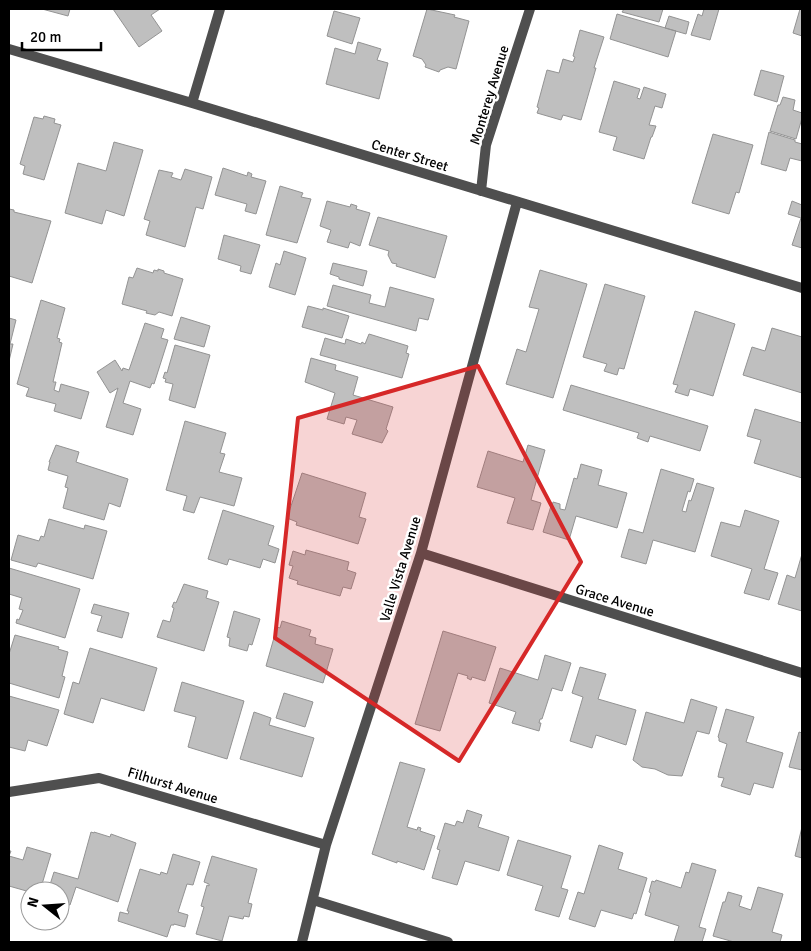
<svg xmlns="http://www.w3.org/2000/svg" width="811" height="951" viewBox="0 0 811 951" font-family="Signika,sans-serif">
	<rect width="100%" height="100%" fill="#fff"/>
	<!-- building -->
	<path fill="#bfbfbf" stroke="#939393" d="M42 9H70L68 16Z
		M113 9H160L151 15 162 31 139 47Z
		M427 9 455 15 454 17 469 21 456 69 448 67 440 70 439 72 425 67 426 65 422 59 413 56Z
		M624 9H663L659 22 622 12Z
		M704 9H719L710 40 691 35 698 14 702 16Z
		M800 9H802V36L793 33Z
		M334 11 360 18 352 44 327 36Z
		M617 14 676 31 668 57 610 39Z
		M669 16 689 22 686 34 665 28Z
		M580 30 604 37 594 68H596L581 120 563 115 561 120 537 113 539 108 537 107 547 70 559 73 563 59 573 62 575 57 573 56Z
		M358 42 381 49 377 60 388 63 379 99 326 84 335 48 355 54Z
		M761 70 784 76 777 102 754 95Z
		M614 81 640 89 637 98 640 99 644 87 666 94 662 108 655 106 649 125 656 126 652 137H651L644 159 613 150 617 137 599 132Z
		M783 97 795 100 793 110 802 113V118L796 139 770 131 778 105H780Z
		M44 116 55 119 54 123 61 125 44 180 23 174 25 166 20 164 34 117 43 119Z
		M769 132 795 140V142L802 144V161L790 158 786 171 761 164Z
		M713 134 753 145 739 193 736 192 729 214 692 203Z
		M114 142 143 150 124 216 106 210 102 224 65 213 78 163 106 171Z
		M223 168 247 176 248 172 252 174 251 177 266 181 256 214 245 211 247 204 215 195Z
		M185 169 212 177 203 209 196 207 185 247 146 235 150 221 144 219 159 170 173 173 171 177 181 180Z
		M280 186 303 193 301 197 311 199 297 243 266 235Z
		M327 201 350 207 351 204 357 206 356 209 370 213 360 246 350 242 348 248 327 242 331 230 320 226Z
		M792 201 802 205V248L792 245 801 218 788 214Z
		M9 209 14 210V212L51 221 32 283 9 276Z
		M378 217 447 236 435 278 396 266 397 264 392 263 388 255 389 251 369 245Z
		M224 235 260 245 251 274 240 271 241 266 218 259Z
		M284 251 306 258 295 295 269 287 276 263 280 265Z
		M333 263 367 271 363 286 339 279V277L330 274Z
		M137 268 153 273 154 270 158 271V269L164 271V273L183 279 172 316 159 312 155 315 146 313 147 311 122 304 129 277 133 278Z
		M540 270 587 284 553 398 506 384 517 349 526 352 539 309 529 307Z
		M605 284 645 296 624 369 619 368 617 375 604 371 607 364 583 357Z
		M333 285 371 295 369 303 385 307 390 287 434 299 428 320 419 318 416 331 327 306Z
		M41 300 65 308 57 338 60 339 59 342 62 343 53 382H56L54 390 59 392 61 384 89 392 81 419 54 411 56 404 26 396 29 388 17 384Z
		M308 306 323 310V308L349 316 342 338 302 327Z
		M695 311 735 324 713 396 690 389 688 396 675 392 678 385 673 384Z
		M181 317 210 326 204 347 174 339Z
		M9 318 16 320 10 344H13L9 361Z
		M145 323 164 329 161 338 168 340 154 384 152 383 150 388 130 381 123 403 141 409 133 435 106 427 118 388 110 393 97 372 115 360 122 371 123 368 129 370Z
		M772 328 802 337V393L743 375 752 347 765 351Z
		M369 334 408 346 406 353 409 354 402 378 320 355 325 338 345 344 346 339 361 344 362 342 365 344Z
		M175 345 210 355 195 408 169 400 173 384 165 382 166 379 163 378 165 372 167 373Z
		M311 358 336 365 335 370 358 377 353 395 393 407 386 429 388 431 382 443 352 434 357 420 346 417 344 424 327 419 335 393 305 382Z
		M571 385 708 426 700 451 650 436 648 442 637 438 639 433 563 410Z
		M755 409 802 423V478L754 463 761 440 747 436Z
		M185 421 226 433 220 453 225 454 219 472 242 478 234 506 200 497 194 513 183 510 187 496 166 490Z
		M56 445 79 452 76 462 128 479 120 507 109 503 104 520 63 508 68 488 65 487 68 476 48 470 50 462H49Z
		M528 445 545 450 531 500 541 503 533 530 507 523 515 498 477 487 488 451 523 462Z
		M581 464 602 470 598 485 627 493 617 528 576 516 569 540 543 532 551 506H552L553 502 560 504V509L565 510 574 478 577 479Z
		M661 469 694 479 690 492 688 491 682 511 686 512 689 500 691 501 697 483 714 488 695 552 653 540 646 564 621 557 629 529 643 533Z
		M302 473 366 493 359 517 366 519 358 544 296 525 297 522 287 518Z
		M223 510 274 526 268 545 279 549 275 563 263 559 260 568 229 559 227 565 208 559Z
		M745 510 779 521 764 569 778 573 769 600 744 593 752 569 711 556 721 522 740 527Z
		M49 519 84 529 85 525 107 531 93 579 38 563 36 567 11 560 18 535 39 541 41 536 44 537Z
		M306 550 349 562 347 570 356 573 351 589 343 587 340 596 297 584 298 581 289 578 293 566 289 565 293 551 305 555Z
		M802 554V611L778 604 787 575 795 578Z
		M9 568 80 589 65 638 16 623 17 619 19 620 23 610 19 609 22 598 9 594Z
		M184 584 208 591 206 598 219 602 204 651 157 637 163 620 170 622 174 608 172 607 174 602 176 603Z
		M94 604 129 613 122 638 97 631 102 616 91 613Z
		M234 611 260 619 252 645 249 644 247 651 229 646 230 638 227 637Z
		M282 621 311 630 309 636 316 638 315 644 333 649 323 683 266 666 277 627 280 628Z
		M443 631 496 647 485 681 472 677 471 680 467 678 468 676 458 673 440 731 415 724Z
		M15 635 59 647 58 649 68 652 62 676 65 677 59 698 9 683V654Z
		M90 648 157 668 144 711 101 698 93 723 64 714 73 682 79 684Z
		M545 655 571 663 562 691 552 688 542 719H540L539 723H541L539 731 512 723 516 712 489 703 500 668 538 680Z
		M580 667 606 674 598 699 636 710 626 745 596 735 592 748 570 741 583 697 572 693Z
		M182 682 244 701 227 759 188 747 196 717 174 711Z
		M284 693 313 702 305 727 276 718Z
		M9 696 59 710 47 746 28 740 25 751 9 747Z
		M691 699 717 707 709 734 697 731 682 776 668 775 655 769 642 767 633 760 646 712 684 723Z
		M726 709 754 717 746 742 783 753 773 788 754 783 750 795 721 786 724 778 718 777 719 772 727 744 719 741V738L718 737Z
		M254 712 271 718 269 725 314 738 302 777 240 759Z
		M799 732 802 733V773V770L789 767Z
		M400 762 425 769 407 827 417 830 418 827 421 828 420 831 435 836 424 870 397 861V863L372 854Z
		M467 810 482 815 478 827 509 837 499 871 465 861 457 885 432 878 440 850 437 849 445 823 455 826 457 821 463 823Z
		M802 827V858L795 856Z
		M91 832 94 833V832L110 837 111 834 136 843 118 902 76 887 70 905 60 902V891H48L54 872 78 879Z
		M518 840 571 856 561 888 568 890 559 917 535 910 543 886 507 875Z
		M599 845 623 853 618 869 647 878 636 914 634 913 632 919 601 910 595 927 569 919 578 892 584 894Z
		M27 847 51 854 40 891 30 892 9 886V851H11L9 856 23 860Z
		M173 854 200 862 193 885 187 884 178 912 188 915 185 927 174 924V925H171L167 937 118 921 120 912 128 914 129 911H127L140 869 160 875 161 872 167 874Z
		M212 856 257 869 248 903 252 904 249 917 244 916 243 919 229 916 222 941 196 934 204 907 201 906 207 885 209 886V884L204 882Z
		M692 863 716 870 699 927 706 929 702 942H674L679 926 645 915 651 893 649 892 652 881 655 882 656 880 681 888 686 872 689 873Z
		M758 887 783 894 772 932 782 935 780 942H734L713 936 723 902H725L728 892 742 896 739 906 751 910Z"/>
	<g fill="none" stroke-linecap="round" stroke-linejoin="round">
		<!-- minor -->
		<path stroke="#4f4f4f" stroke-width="10" d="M9 49 192 103 802 288
			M192 103 220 9
			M481 191 486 145 530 9
			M421 553 802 673
			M9 792 99 778 326 845
			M313 900 448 942
			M302 942 326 845 421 553 517 202"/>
	</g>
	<!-- marked area -->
	<path fill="#d62828" fill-opacity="0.2" stroke="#d62828" stroke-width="4" stroke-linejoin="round" d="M478 366 581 562 459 761 275 638 298 418Z"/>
	<g text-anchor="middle" stroke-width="5" stroke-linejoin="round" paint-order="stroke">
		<!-- street labels -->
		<g font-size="14" fill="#000" stroke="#fff">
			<text transform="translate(489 95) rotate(-73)" y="5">Monterey Avenue</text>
			<text transform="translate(410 155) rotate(17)" y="5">Center Street</text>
			<text transform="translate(400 569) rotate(-73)" y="5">Valle Vista Avenue</text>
			<text transform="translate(615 600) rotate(17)" y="5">Grace Avenue</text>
			<text transform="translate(173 785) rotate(17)" y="5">Filhurst Avenue</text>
		</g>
	</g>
	<!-- border -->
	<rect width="811" height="951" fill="none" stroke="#000000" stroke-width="20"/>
	<!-- north arrow -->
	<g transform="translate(45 906) rotate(287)"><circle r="24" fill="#ffffff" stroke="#999999"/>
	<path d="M0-4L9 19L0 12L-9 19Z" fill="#000000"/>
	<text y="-8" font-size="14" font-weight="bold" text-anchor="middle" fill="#000000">N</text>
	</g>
	<!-- scale -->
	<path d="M22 42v8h79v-8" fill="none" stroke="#000000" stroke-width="2.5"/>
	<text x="30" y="42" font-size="15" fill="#000000" stroke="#ffffff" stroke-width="4" paint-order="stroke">20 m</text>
</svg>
